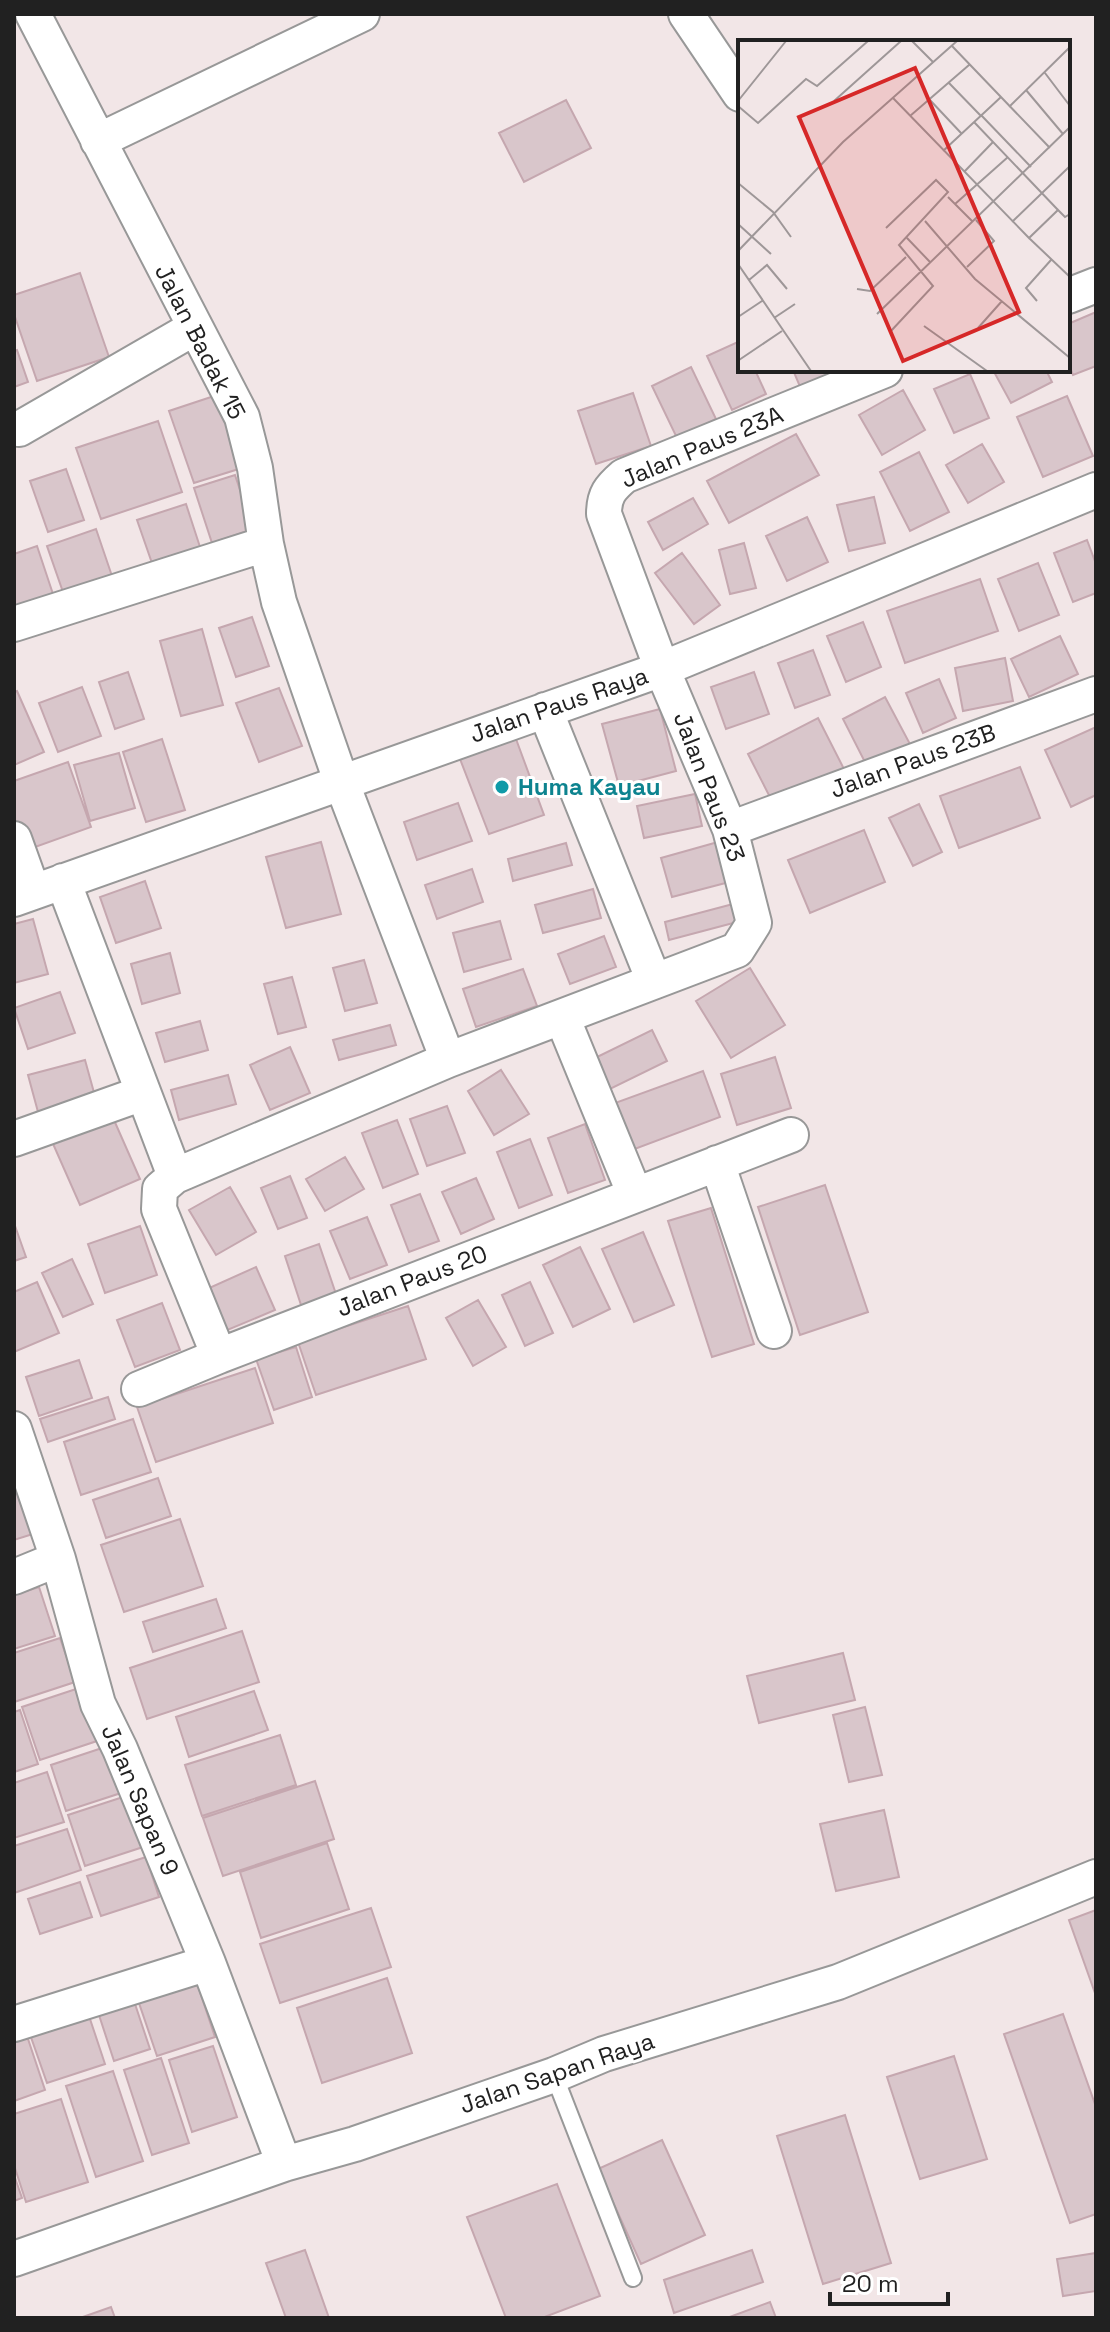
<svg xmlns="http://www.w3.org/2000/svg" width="1110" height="2332" viewBox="0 0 1110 2332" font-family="'Space Grotesk',sans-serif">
	<rect width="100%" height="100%" fill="#f2e6e7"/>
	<!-- building -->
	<path fill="#d9c6cb" stroke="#c5a7af" stroke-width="2" d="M566 100 591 148 524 182 499 133Z
		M80 273 109 357 37 381 14 314V295Z
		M1096 312V366L1073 375 1068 362V324Z
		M740 341V370H755L766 394 732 410 707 356Z
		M17 350 28 382 14 387V351Z
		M691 367 716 419 677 438 652 386Z
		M793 370H836L837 373 801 389Z
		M993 370H1046L1052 382 1011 403Z
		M970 374 989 418 954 433 934 389Z
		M903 390 925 430 882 455 859 415Z
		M633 393 651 446 596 464 578 411Z
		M220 394 245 467 194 483 169 411Z
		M1067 396 1093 456 1043 477 1017 417Z
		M158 421 182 492 101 519 76 448Z
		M796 434 819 475 729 523 707 481Z
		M982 444 1004 482 968 503 946 465Z
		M919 452 949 512 910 531 880 472Z
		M66 469 84 520 48 532 30 481Z
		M235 475 253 529 212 543 194 488Z
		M874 497 885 543 849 551 837 505Z
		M693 498 708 524 663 550 648 522Z
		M186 504 201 550 153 566 137 520Z
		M807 517 828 562 787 581 766 536Z
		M96 529 112 576 63 592 47 546Z
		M1087 540 1096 564V593L1073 602 1054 553Z
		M744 543 756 588 730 594 719 550Z
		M37 546 53 594 14 607V554Z
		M682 553 720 605 694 624 655 573Z
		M1038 563 1059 615 1019 631 998 579Z
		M980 579 998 631 905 663 887 611Z
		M252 617 269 666 236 677 219 628Z
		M863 622 881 667 846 682 827 636Z
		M202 629 223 705 181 716 160 641Z
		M1060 636 1078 674 1029 697 1011 659Z
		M813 650 830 695 795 708 778 663Z
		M1005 658 1013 701 963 711 955 668Z
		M128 672 144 719 115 729 99 682Z
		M754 672 769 714 726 729 711 687Z
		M939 679 956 718 923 733 906 693Z
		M82 687 101 736 58 752 39 703Z
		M279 688 302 746 259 762 236 703Z
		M17 691 44 752 14 765V692Z
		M885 697 911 746 868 768 843 719Z
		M660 709 676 771 619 786 602 724Z
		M818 718 845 771 775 807 748 754Z
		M1096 727V795L1071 807 1045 750Z
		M162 739 185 810 146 822 123 752Z
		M516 739 544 815 489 834 460 759Z
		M119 753 135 808 90 821 74 765Z
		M68 762 91 827 24 851 14 823V781Z
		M1020 767 1040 818 959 848 940 796Z
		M695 794 702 826 644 838 637 806Z
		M458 803 472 841 417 860 404 822Z
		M919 804 942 852 913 866 889 818Z
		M864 830 885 882 810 913 788 860Z
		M725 840 737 880 672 897 661 858Z
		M321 842 341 914 286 928 266 857Z
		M566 843 572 865 513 881 508 859Z
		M472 869 483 902 437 919 425 885Z
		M145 881 161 928 116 943 100 897Z
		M593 889 601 918 543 933 535 905Z
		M733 904 737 922 669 940 665 922Z
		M33 919 48 974 14 983V924Z
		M500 921 511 959 464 972 453 933Z
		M604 936 616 967 570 984 558 954Z
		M170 953 180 993 142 1004 131 964Z
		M364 960 377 1003 345 1011 333 968Z
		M750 968 785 1025 731 1058 696 1001Z
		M523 969 537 1006 476 1027 463 989Z
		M292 977 306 1027 278 1034 264 984Z
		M60 992 75 1033 28 1049 14 1008Z
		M200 1021 208 1050 165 1062 156 1033Z
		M390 1025 396 1045 339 1060 333 1040Z
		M652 1030 667 1061 610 1089 595 1058Z
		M290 1047 310 1093 270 1110 250 1065Z
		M775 1057 791 1108 737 1125 721 1074Z
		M85 1060 98 1107 41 1123 28 1075Z
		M501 1070 529 1114 494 1135 468 1091Z
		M703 1071 720 1117 632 1150 615 1103Z
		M228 1075 236 1104 179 1120 171 1090Z
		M447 1106 465 1153 427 1166 410 1119Z
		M110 1111 140 1179 80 1205 50 1137Z
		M397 1120 418 1174 383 1188 362 1133Z
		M585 1124 605 1180 568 1193 548 1138Z
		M530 1139 552 1195 519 1208 497 1152Z
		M345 1157 364 1189 325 1211 306 1179Z
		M290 1176 307 1218 278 1229 261 1188Z
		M476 1178 494 1219 461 1234 442 1192Z
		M825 1185 868 1312 800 1335 758 1207Z
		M230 1187 256 1232 216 1255 189 1210Z
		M420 1194 439 1241 409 1252 391 1205Z
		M711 1208 754 1344 712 1357 668 1221Z
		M367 1217 387 1265 350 1279 330 1231Z
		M14 1223 26 1257 14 1261Z
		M140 1226 157 1275 105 1293 88 1244Z
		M643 1232 674 1305 634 1322 602 1249Z
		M319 1244 337 1297 302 1308 285 1256Z
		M580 1247 610 1309 573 1327 543 1265Z
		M72 1259 93 1304 63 1317 42 1273Z
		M256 1267 275 1310 225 1331 207 1289Z
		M37 1282 59 1333 14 1352V1292Z
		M530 1282 553 1333 525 1346 502 1295Z
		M478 1300 506 1347 473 1366 446 1318Z
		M162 1303 180 1350 135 1367 117 1320Z
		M408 1306 426 1359 316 1395 298 1342Z
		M296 1347 312 1397 274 1410 256 1359Z
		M79 1360 92 1398 39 1416 26 1377Z
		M255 1368 273 1423 156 1462 137 1407Z
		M108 1397 115 1419 48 1442 40 1419Z
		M133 1419 151 1472 81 1495 64 1442Z
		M14 1469 36 1533 14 1540Z
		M158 1478 171 1516 106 1538 93 1500Z
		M180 1519 203 1586 124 1612 101 1545Z
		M39 1587 55 1636 14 1649V1595Z
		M216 1599 226 1628 153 1652 143 1622Z
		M242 1631 259 1682 147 1719 130 1668Z
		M60 1638 75 1682 14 1702V1653Z
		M843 1653 855 1700 759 1723 747 1676Z
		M85 1686 103 1739 40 1760 22 1707Z
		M254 1691 268 1730 189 1757 176 1717Z
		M865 1707 882 1775 849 1782 833 1715Z
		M20 1710 38 1764 14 1772V1712Z
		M280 1735 296 1785 202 1816 185 1765Z
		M108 1746 124 1792 66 1811 51 1765Z
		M47 1772 64 1822 14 1838V1783Z
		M315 1781 334 1839 223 1876 203 1818Z
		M126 1796 143 1847 85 1866 68 1815Z
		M884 1810 899 1877 836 1891 820 1824Z
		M67 1829 81 1870 14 1893V1846Z
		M327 1843 349 1909 261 1938 240 1872Z
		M146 1857 159 1897 101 1916 87 1876Z
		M80 1882 92 1917 40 1934 28 1899Z
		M371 1908 391 1967 280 2003 260 1944Z
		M1096 1910V1996L1069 1920Z
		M387 1978 412 2053 322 2083 297 2008Z
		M197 1983 215 2037 157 2056 139 2003Z
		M134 2001 150 2049 114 2061 98 2012Z
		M85 2004 105 2064 47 2083 26 2023Z
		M1063 2014 1096 2107V2214L1070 2223 1004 2034Z
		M26 2033 45 2090 14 2101V2037Z
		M213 2046 237 2117 192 2132 169 2060Z
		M954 2056 987 2159 920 2179 887 2077Z
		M161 2058 189 2143 152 2155 124 2070Z
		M113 2071 143 2161 96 2177 66 2086Z
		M61 2099 88 2182 26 2202 14 2165V2114Z
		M845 2115 891 2263 823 2284 777 2136Z
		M662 2140 705 2235 641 2264 598 2169Z
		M14 2175 22 2198 14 2201Z
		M557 2184 600 2296 542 2318H506L467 2217Z
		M305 2250 329 2318H286L266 2263Z
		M752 2250 763 2282 674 2313 664 2280Z
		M1096 2253V2291L1063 2296 1057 2259Z
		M770 2302 776 2318H727Z
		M111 2307 115 2318H80Z"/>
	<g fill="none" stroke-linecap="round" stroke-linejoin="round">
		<defs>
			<path id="lane" d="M554 2075 633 2278"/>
			<path id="street" d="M33 14 242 417 255 468 266 544 279 602 341 781 448 1060
				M686 14 740 94
				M98 141 362 14
				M1068 296 1096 285
				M19 429 194 328
				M14 624 266 544
				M545 710 654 981
				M730 829 1096 694
				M14 839 33 892
				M63 881 175 1176
				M14 899 662 669 1096 490
				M562 1017 635 1195
				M791 1135 219 1356 159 1209 160 1189 175 1176 448 1060 737 950 754 923 730 829 662 669 604 514C604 495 610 488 624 476L885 370
				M14 1139 143 1093
				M717 1163 774 1331
				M139 1389 219 1356
				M14 1429 58 1559 98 1704 120 1749 208 1963 284 2164
				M14 1577 58 1559
				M14 2024 208 1963
				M14 2259 284 2164 355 2144 554 2075 604 2054 838 1982 1096 1877"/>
		</defs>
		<!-- lane casing -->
		<use href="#lane" stroke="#989898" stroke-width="20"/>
		<!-- street casing -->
		<use href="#street" stroke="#989898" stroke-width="38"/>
		<!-- lane -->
		<use href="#lane" stroke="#fff" stroke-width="16"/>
		<!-- street -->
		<use href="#street" stroke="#fff" stroke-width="34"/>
	</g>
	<!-- markers -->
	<circle fill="#0f9aa8" stroke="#fff" stroke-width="3" cx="502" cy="787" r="8"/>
	<g text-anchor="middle" stroke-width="6" stroke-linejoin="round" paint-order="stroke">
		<!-- street labels -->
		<g font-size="24" fill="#212121" stroke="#fff">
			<text transform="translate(200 342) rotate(63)" y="8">Jalan Badak 15</text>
			<text transform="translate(702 447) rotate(-23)" y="8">Jalan Paus 23A</text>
			<text transform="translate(559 705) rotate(-19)" y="8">Jalan Paus Raya</text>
			<text transform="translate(913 761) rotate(-20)" y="8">Jalan Paus 23B</text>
			<text transform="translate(709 787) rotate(69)" y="8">Jalan Paus 23</text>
			<text transform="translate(412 1281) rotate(-21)" y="8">Jalan Paus 20</text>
			<text transform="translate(140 1800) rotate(67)" y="8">Jalan Sapan 9</text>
			<text transform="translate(557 2073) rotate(-19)" y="8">Jalan Sapan Raya</text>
		</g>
		<!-- culture labels -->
		<g font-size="24" font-weight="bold" fill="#0d838f" stroke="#fff" text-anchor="start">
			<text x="518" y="795">Huma Kayau</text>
		</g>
	</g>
	<!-- overview -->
	<g transform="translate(738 40)">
		<rect width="332" height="332" fill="#f2e6e7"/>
		<path fill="none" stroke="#9e9798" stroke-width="2" d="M174 1 195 22M214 6 312 108M307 33 332 66M211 43 243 76M288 50 325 94M155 58 291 198 320 170 327 177 332 174M191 59 223 93M0 61 48 1M96 61 163 1M0 66 20 83 68 39 79 46 130 1M271 67 332 7M243 75 293 127M172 76 231 25M236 82 320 170M205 111 263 57M226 132 255 102M0 143 35 172 53 197M210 157 235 182M217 164 270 117M187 181 237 239 332 318M274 182 332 126M0 184 33 214M148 188 198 140 210 152 161 205 195 246 153 291M169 198 192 222M291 198 332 237M0 211 105 102 219 1M0 224 73 331M229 227 256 201 238 180M11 240 29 225 49 249M119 249 132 251 168 217M299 261 288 248 313 220M139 274 332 87M0 277 24 261M36 278 57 264M186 286 249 331M240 288 264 261M1 320 44 291"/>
		<path fill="#d62828" fill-opacity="0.15" stroke="#d62828" stroke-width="4" d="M177 28 281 272 165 321 61 77Z"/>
		<rect width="332" height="332" fill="none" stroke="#212121" stroke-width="4"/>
	</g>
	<!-- border -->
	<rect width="1110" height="2332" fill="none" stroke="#212121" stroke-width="32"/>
	<!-- scale -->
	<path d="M830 2292v12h118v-12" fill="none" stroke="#212121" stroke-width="4"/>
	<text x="842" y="2292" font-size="24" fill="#212121" stroke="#ffffff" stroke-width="6" paint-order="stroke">20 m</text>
</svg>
